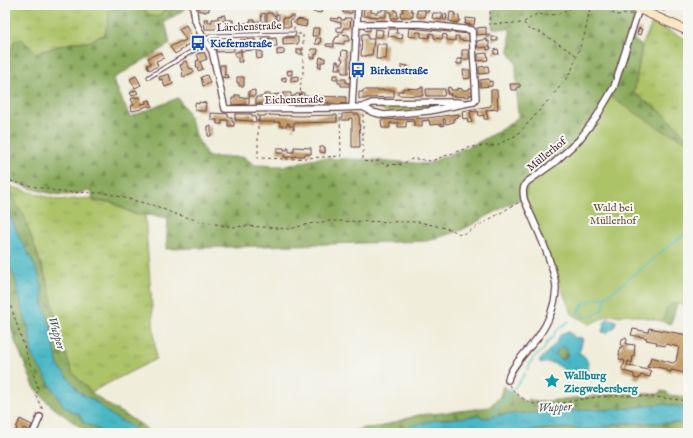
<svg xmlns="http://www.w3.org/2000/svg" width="693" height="438" viewBox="0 0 693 438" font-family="'IM FELL English',serif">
	<defs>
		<pattern id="grass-tufts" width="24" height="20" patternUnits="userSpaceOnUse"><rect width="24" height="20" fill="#acc368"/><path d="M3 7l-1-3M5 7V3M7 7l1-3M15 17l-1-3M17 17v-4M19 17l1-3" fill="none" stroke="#8e9e56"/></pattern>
		<pattern id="forest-firs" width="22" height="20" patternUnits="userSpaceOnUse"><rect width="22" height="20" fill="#89a95c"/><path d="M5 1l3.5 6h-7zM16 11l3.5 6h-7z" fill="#72894c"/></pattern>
		<pattern id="water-ripples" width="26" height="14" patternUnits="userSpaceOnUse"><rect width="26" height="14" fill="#49b7c4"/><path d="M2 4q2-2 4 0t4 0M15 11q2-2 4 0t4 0" fill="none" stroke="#3f949f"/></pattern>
		<pattern id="building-hatch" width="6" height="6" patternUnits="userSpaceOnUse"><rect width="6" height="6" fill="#c69e67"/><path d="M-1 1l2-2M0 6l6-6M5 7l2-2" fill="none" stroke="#a38055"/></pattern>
	</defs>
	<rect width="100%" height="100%" fill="#f6f6f2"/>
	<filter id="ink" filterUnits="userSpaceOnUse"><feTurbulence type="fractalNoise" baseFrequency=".025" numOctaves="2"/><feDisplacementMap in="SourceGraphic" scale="8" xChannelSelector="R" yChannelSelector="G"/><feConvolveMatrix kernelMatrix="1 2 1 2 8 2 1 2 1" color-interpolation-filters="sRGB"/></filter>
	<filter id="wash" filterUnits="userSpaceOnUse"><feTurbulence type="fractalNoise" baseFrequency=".012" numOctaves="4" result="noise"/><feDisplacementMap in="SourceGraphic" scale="16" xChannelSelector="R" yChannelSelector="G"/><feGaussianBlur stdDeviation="0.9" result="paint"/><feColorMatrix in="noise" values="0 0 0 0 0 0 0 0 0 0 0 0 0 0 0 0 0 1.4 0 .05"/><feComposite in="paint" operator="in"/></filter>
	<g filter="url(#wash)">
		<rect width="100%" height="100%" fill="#f0eddb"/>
		<!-- grass -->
		<path fill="url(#grass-tufts)" stroke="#7b714a" d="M5 5H129L108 11 109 17 105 34 88 42H75L55 47 35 54 22 39 5 61Z
			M138 5H169L157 17 150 15Z
			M652 23 688 40V139L664 114 634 93 642 46Z
			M444 103 445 107 417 111 387 112 373 105Z
			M9 186 58 200 93 198 94 202H111L133 214 145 215 156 359 91 392C86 386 76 378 72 372 56 340 55 304 44 271 34 242 20 215 9 186Z
			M651 428 669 433H628Z"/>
		<!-- forest -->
		<path fill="url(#forest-firs)" stroke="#6a6444" d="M129 5H138L150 15 157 17 169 5H191L164 23 167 29 170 44 113 79 130 117 178 98 187 111 197 138 208 157H244L255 165 286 166 319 158 377 160 427 164 479 142 507 126 518 117 517 103 516 63 509 52 510 29 492 28 494 5H617L635 14 634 40 642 46 634 93 664 114 688 139V300L679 298 671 324 632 313 572 311 570 310 564 294 551 248 528 201 517 200 462 230 427 241 166 249 168 218 133 213 111 202 94 201 91 191C83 192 74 195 66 195 51 196 18 185 5 178V61L9 57 14 41 22 39 36 54 55 47 75 42H88L105 34 109 17 108 11Z
			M5 185 9 186 17 207 23 212 50 292 60 340 73 373 91 392 107 404 142 425 151 433H141L131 427 128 424 121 421 107 412 96 402 77 391 76 388 58 366 50 325 43 304 42 288 32 260 21 241 5 205Z
			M5 252 16 282 22 308 28 327 31 346V354L63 405 74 413H78L105 433H88L50 405 35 389 15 341 5 306Z
			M556 353a6 6 0 1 1 12 0a6 6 0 1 1-12 0Z
			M503 386 526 403 529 399 538 402 620 393 659 394 661 391 667 392 668 395 688 397V408L662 404 621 409 598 410 589 409 563 412 505 414 488 418 475 416 460 418 435 420 382 433H348L364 428 379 427 418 415 452 412 489 407 500 396Z
			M621 423H680L688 425V433H669L651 428 628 433H478L574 428 595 429Z"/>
		<!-- park -->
		<path fill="#acc368" stroke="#7b714a" d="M610 97 664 131 688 142V306L672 303 666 309 663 321 626 314 620 316C609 312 599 321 589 324L572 314 527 201 526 195 528 185 579 142 594 127 603 113Z"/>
		<!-- water -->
		<path fill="url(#water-ripples)" stroke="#4a6b78" fill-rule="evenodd" d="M5 205 21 241 32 260 38 274 42 288 43 304 50 325 58 366 70 380 76 388 77 391 96 402 107 412 121 421 128 424 131 427 141 433H105L83 422 78 413H74L63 405 31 354V346L28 327 22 308 16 282 5 252Z
			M607 319H611L616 321 615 326 613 329 610 330 607 333 602 332 605 321Z
			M565 332H570L575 338 580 337 583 339 579 353C592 358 591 376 577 377 568 379 567 372 562 368 556 363 548 361 541 364L539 361 555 344 561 334ZM561 347 566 349C572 358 561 364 556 354L558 349Z
			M662 404 688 408V425L680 423H621L595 429 574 428 544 429 509 433 492 432 478 433H382L435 420 460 418 475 416 488 418 506 414 563 412 589 409 598 410 621 409Z"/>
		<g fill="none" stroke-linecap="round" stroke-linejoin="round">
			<!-- stream -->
			<path stroke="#49b7c4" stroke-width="1.5" d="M578 313C590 322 592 316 603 309L606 296 615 290 669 246 688 232
				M577 314 584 303 606 296
				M528 369 533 358 544 349 548 341 553 337 556 331 569 321
				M491 419C495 404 518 388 525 373"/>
		</g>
		<g id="blocks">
			<!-- building -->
			<path fill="url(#building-hatch)" d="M199 5H209V11H206V12H204V11H199Z
				M314 5H323L321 13 313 12Z
				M343 5H352V13H343Z
				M659 5H665L664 7 666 8 664 11 658 8Z
				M407 6H411V11H413V17H400L401 12H403V7H407Z
				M388 7H395V11H397L398 18H391V12H388Z
				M425 7H429L428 12 425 11V17H417V10H425Z
				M364 8H371V12L375 13H378V11H382V9H386V17L363 16Z
				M450 12 455 13 454 15 459 16V19H460V21H458V23L449 21Z
				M265 13V22H262V28L240 29 239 23H250V20H255V22L262 21 261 14Z
				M267 13H272V15H275V20H272V21H276V27L269 28 268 22H267Z
				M433 13H443L441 20 432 18Z
				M276 14H279V20H276Z
				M444 14 447 15 446 20H443Z
				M225 15V20H233V29L225 30V21H219L220 29H205L204 19H208V22H212V19H218V16Z
				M290 16H293V20H290L291 27H283V18H290Z
				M338 17 341 18V20H345V18H351L350 28H343V32L337 31V27H341V23L330 20 331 18 338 19Z
				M466 18 475 19 474 25 465 24Z
				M299 19 307 21 306 27 296 25V20H298Z
				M186 25 191 35 189 36 192 42 184 47 185 48 175 54 170 47 181 41 182 42 186 40 179 29Z
				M367 26H370V31L367 30 366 31 364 29 366 27 367 28Z
				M486 27V34H490V37H486V34L477 35V28Z
				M313 28H319L318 36H312Z
				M409 28 469 34V41L459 40V36H455V41L447 40V35L443 34 442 39 434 38V34L430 33 429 38 421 37V32H417L416 37 408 36Z
				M639 28 642 29 640 35 637 34Z
				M375 29 383 30 382 37H374Z
				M389 29H397L396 33 403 34 402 39 396 38V37L388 36Z
				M339 34 349 35V41H344V44L334 43V40H335L336 37H339Z
				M362 34H368V39H374L372 55H367V56H361Z
				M298 37V44L283 45V38Z
				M492 37H497V41H492Z
				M276 38 277 46H262V39Z
				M316 38H321L320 44H315Z
				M255 39 256 50 241 51 240 40Z
				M487 39V42L489 41V47H491V49L487 50V47L478 48 477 41Z
				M226 41H234V51L217 52 216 45H219V42Z
				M326 44H334V47L326 46Z
				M377 44H387L386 59H376Z
				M284 49V54L277 55V50Z
				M297 49H302V54H297Z
				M311 49H318L317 55 315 54V58H310Z
				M498 49 499 54H494V50Z
				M342 50 348 51V73H342V67H340V69H335L336 61H338V64H342L343 59H341Z
				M462 50H469V59H462Z
				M238 51H241L242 62H238V57H235V52H238Z
				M256 51H262V58L257 59Z
				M161 52 164 58 156 61 158 66 149 70 147 65 151 64 148 58Z
				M204 52 207 59 200 62 203 69 198 71 196 65H197L196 61 199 60 197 54Z
				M487 53 488 60 478 61V54Z
				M320 57 325 58V62H321V68L318 67Z
				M457 59H462V64H457Z
				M186 61 190 69 192 68 194 72 183 77 182 74 183 73 180 65 183 64V62Z
				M220 65H225V74L224 75H228L229 78 220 77Z
				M401 65 408 66 407 69H401Z
				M488 66 489 73 479 74V67Z
				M292 70V75H288L287 71Z
				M463 70H470V78L464 79Z
				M169 74 171 82 172 81 173 84 165 87 162 79 160 80 159 77Z
				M207 75 210 83 203 86 201 77Z
				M333 75H338L337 79H333Z
				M136 76 141 85 135 88 130 79Z
				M298 76V81L291 82V77Z
				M237 77H244V86H239V83H237Z
				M286 77V81H282V78Z
				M338 79H346V83H350V86H341V83H338Z
				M489 79V82L492 81V86L480 87V80Z
				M510 84H520V87H517V90H511Z
				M421 87H423V96L398 95V91H403V88L421 89Z
				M448 87 451 88V90H457V88L462 89V90H469V88H473L472 95H469V97L450 96 451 94H447Z
				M426 89H445L444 96H426Z
				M136 90 138 93 132 96 130 93Z
				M255 90V96H249V91Z
				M363 90H394V97L366 98V99H359V92H363Z
				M491 90H497L498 109 486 110 488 119H484V115L479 116 478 111 470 112 472 122 468 123 467 118 463 119 462 111 491 106Z
				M283 93H291V97L296 95V94H300V102L280 103 279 100H273V103L256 104V97H264V94H270L271 96H273V95L279 94V96H283Z
				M301 93H304V103H301Z
				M235 95H240V98L249 97V104L232 105V98H235Z
				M305 96 346 97V104L328 103H329L322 102V103H305Z
				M140 97 141 104 146 103 145 101 150 100 152 106 149 107V106H147L142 108V109L132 111 131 106 134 105 131 99 132 98Z
				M199 102 206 103 205 111H198V110H195V103L199 104Z
				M211 113 228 114V117H232V122H234V126H228V120H222V124H217V120H211Z
				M352 113V114H359L360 147H352V118H349V120H342V114Z
				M235 114H252V116H255L256 122H252V121L235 120Z
				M459 114V117L454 118V122L446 124 445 119H443L444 125 441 126V124L430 125 429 120 422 121V126H414V121L406 122V127H398V122L396 123 395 124H392V123H390V128H382L381 120 427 118Z
				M265 115 301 116 337 115V122L294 123V130H293V126H289V123H287V126H280V122H259V116H265Z
				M208 126H211V136H208Z
				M294 147 311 148V154H305L304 156H301L287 157H284V153H277V148H284V150H287V148H289V152H294Z
				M320 147H325V153L320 152Z
				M649 328 688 335V375H686V373L671 370V372L666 371V369L651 366 650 368 647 367 648 364H649L651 357 673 363 676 361 679 347 666 344 665 346 656 344 657 342 646 340 647 338 631 335 633 329 648 332Z
				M624 338H626L627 340 626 344 635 345 634 356H633L632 363 628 361 627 366 635 367H636L651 371 650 377 641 375 639 379 634 378V374L623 371 622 369V367L624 365 625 361 619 359 620 356 619 355 620 347H622V345H621L622 339Z
				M20 419 32 425 29 431 23 428 21 433H14L15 430 16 431 17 429 16 428Z"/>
		</g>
	</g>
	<g filter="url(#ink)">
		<use href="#blocks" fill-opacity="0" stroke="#633e45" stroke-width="1"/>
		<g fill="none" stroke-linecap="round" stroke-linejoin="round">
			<defs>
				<path id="service" d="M149 77 199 47 205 40 211 36 294 34"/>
				<path id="minor" d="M193 5 195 20 200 32 212 51 225 109 340 108 363 107 372 112 384 115 429 111 468 103 474 102 476 99 472 30 421 24H357
					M352 107 358 5
					M363 107 372 103 456 102 464 103
					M508 380C510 367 529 349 538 337 548 323 555 307 556 289 556 280 553 271 550 262 543 240 533 220 524 199 523 193 522 187 527 182L554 163 579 140 597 116 614 87 640 5
					M33 433 40 417"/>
				<path id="secondary" d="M630 5 688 31"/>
			</defs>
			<!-- service casing -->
			<use href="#service" stroke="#633e45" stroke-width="5"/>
			<!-- minor casing -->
			<use href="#minor" stroke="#633e45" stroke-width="8"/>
			<!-- secondary casing -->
			<use href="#secondary" stroke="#633e45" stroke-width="10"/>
			<!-- path -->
			<path stroke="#633e45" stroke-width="1" stroke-dasharray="3 3" stroke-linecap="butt" d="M491 5 489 24 524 23 529 30 540 32 576 55
				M586 5 590 7
				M524 22 537 14 551 15 558 14 577 5
				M294 30V5
				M298 34H303V74L301 79 300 103
				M258 114V158L289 159 341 156 340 114
				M363 114V161L370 162 379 161 384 164 387 165 402 164 412 159H419L428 161 434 160 461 150 472 147 498 145 510 138 517 135 532 119 564 82 572 69 585 33 590 7H608L615 15 632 14
				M5 179 9 181 60 192 105 193 156 206 172 213 203 222 234 227 247 226 290 229 308 224 329 221 419 222 450 229 460 234 466 233 519 202
				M5 289 39 391 35 394 43 410V411
				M509 385C513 392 527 403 535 404 541 405 548 404 554 404 569 402 584 398 599 397 631 394 657 397 688 401"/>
			<!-- service -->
			<use href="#service" stroke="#fff" stroke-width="3"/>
			<!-- minor -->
			<use href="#minor" stroke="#fff" stroke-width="5.5"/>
			<!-- secondary -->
			<use href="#secondary" stroke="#fbe6c4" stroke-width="8"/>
		</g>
	</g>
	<!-- icons -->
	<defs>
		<symbol id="bus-bare" viewBox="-9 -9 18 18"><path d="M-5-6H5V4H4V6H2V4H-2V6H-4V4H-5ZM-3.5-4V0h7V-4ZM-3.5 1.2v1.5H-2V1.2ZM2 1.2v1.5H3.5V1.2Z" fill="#1a4fb4" stroke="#f6f6f2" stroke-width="2.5" paint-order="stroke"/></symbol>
		<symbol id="sight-bare" viewBox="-9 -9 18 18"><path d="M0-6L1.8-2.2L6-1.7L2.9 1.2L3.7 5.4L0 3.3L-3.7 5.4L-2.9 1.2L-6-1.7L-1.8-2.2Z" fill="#0f9aa8" stroke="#f6f6f2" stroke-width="2.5" paint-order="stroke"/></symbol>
	</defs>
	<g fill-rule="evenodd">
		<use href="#bus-bare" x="187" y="32" width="22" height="22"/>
		<use href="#bus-bare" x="347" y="59" width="22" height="22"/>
		<use href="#sight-bare" x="541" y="370" width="22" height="22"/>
	</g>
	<g text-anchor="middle" stroke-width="4" stroke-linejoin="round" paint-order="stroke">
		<!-- street labels -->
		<g font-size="11" fill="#4a1f2b" stroke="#f6f6f2">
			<text transform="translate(249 26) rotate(-2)" y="4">Lärchenstraße</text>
			<text transform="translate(294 99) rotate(-1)" y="4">Eichenstraße</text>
			<text transform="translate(546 154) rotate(-39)" y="4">Müllerhof</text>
		</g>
		<!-- transit labels -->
		<g font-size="11" font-weight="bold" fill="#164399" stroke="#f6f6f2" text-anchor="start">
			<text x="210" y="47">Kiefernstraße</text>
			<text x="370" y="74">Birkenstraße</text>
		</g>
		<!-- park labels -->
		<g font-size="11" fill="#67503d" stroke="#f6f6f2">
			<text x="613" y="211">Wald bei<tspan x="613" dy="13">Müllerhof</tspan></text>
		</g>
		<!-- culture labels -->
		<g font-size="11" font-weight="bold" fill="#0d838f" stroke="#f6f6f2" text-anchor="start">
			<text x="564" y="379">Wallburg<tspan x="564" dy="13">Ziegwebersberg</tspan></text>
		</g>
		<!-- water labels -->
		<g font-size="12" font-style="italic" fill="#4a5461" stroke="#f6f6f2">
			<text transform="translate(57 333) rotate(73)" y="4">Wupper</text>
			<text transform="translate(555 407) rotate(-3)" y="4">Wupper</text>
		</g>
	</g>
	<!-- margin -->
	<rect width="693" height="438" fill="none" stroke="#f6f6f2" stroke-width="20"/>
</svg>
